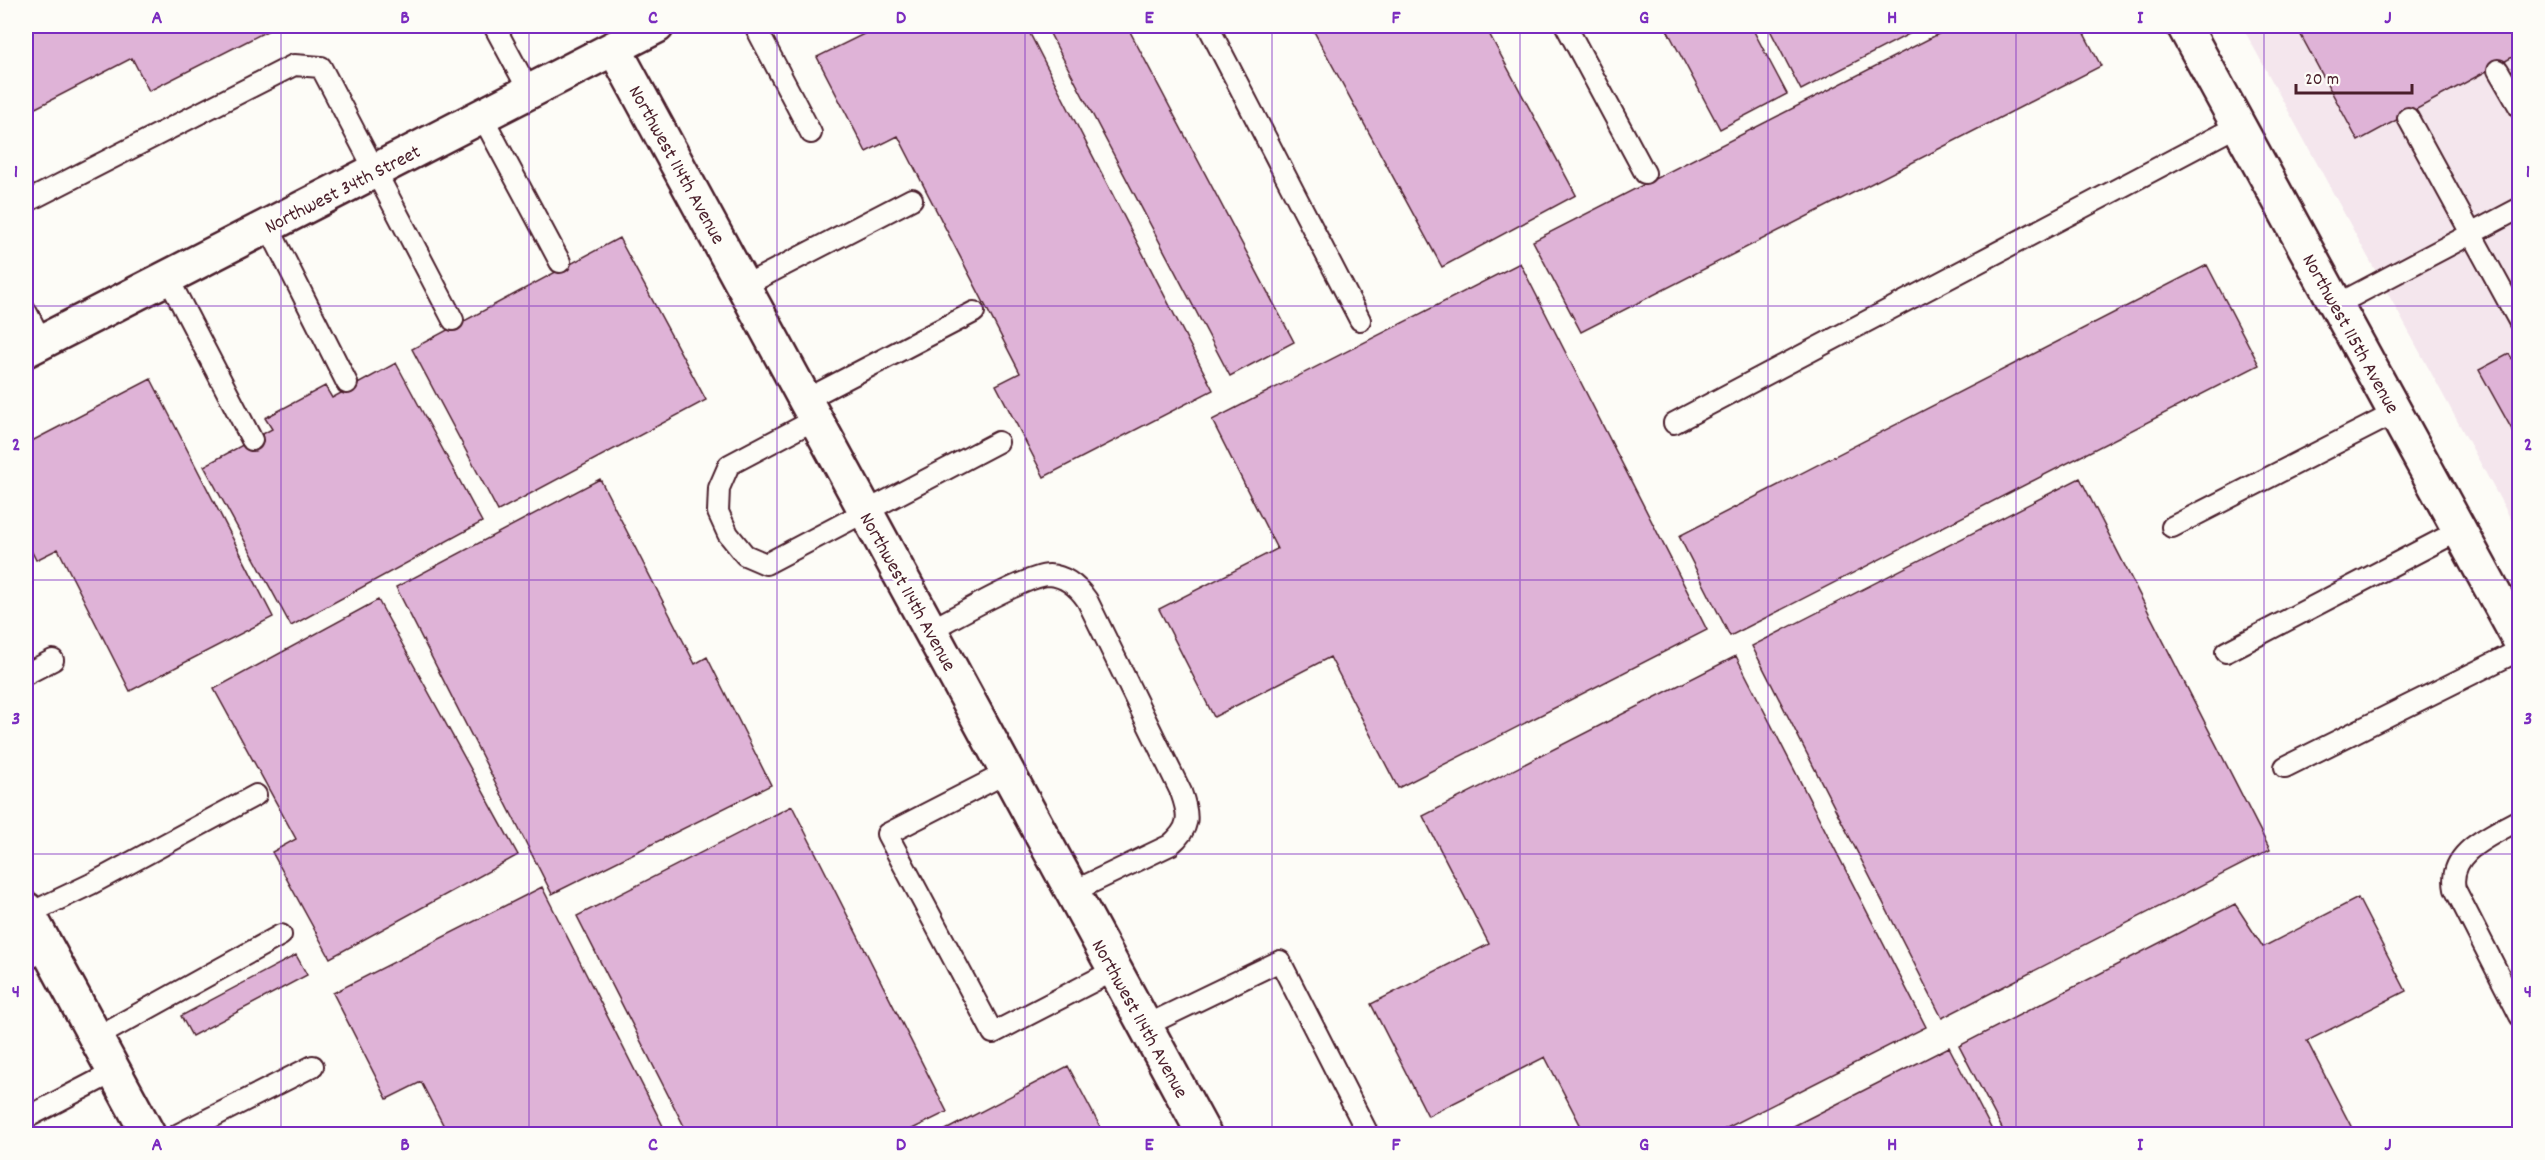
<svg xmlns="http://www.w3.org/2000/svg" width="2545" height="1160" viewBox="0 0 2545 1160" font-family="Dekko,sans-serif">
	<rect width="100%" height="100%" fill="#fdfcf7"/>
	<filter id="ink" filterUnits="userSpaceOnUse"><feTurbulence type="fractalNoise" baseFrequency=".0167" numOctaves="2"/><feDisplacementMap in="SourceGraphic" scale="12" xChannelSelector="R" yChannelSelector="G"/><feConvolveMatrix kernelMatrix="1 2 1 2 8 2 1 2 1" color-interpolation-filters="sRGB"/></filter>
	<g filter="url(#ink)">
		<!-- built -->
		<path fill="#f4e6ed" d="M2242 26H2519V534Z"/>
		<!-- building -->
		<path fill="#dfb3d7" stroke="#4a1f2b" stroke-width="1.5" d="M26 26H277L149 91 132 58 26 113Z
			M880 26H1026L1213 390 1044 477 996 385 1020 373 898 136 866 152 817 57Z
			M1046 26H1127L1294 342 1230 376Z
			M1311 26H1485L1576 195 1442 267Z
			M1665 26H1751L1787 94 1720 129Z
			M1768 26H1913L1915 31 1801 90Z
			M1954 26H2080L2101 66 1581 332 1533 241Z
			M2296 26H2520V53L2358 141Z
			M619 238 706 400 498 511 412 349Z
			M1520 263 1707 630 1398 788 1330 657 1214 717 1159 609 1277 549 1212 420Z
			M2207 265 2259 365 1730 636 1679 536Z
			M2509 354 2513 360 2520 357V444L2479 370Z
			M396 363 482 522 291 626 204 466 272 429 265 418 325 386 332 398Z
			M151 379 273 617 130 691 58 549 36 560 26 540V444Z
			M2080 478 2270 850 1942 1018 1752 646Z
			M600 479 695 664 707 657 771 785 552 894 396 587Z
			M378 600 518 855 330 958 272 852 296 839 214 689Z
			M1736 656 1926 1027 1715 1134H1585L1545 1057 1428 1116 1371 1004 1489 944 1423 816Z
			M792 806 947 1112 902 1134H688L577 916Z
			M542 887 667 1134H448L421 1082 387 1099 333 993Z
			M2358 898 2406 991 2307 1041 2355 1134H2005L1959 1046 2235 904 2263 947Z
			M296 955 307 975 192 1036 181 1016Z
			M1949 1047 1994 1134H1778Z
			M1068 1066 1104 1134H938Z"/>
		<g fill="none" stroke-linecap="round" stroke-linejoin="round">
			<defs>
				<path id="lane" d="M494 26 529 91
					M755 26 811 133
					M1208 26 1360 320
					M1566 26 1645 173
					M2498 70 2520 108
					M482 116 560 262
					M2408 118 2520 323
					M26 202 294 65 321 67 453 320
					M268 226 347 383
					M168 278 252 440
					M744 286 912 199
					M2336 305 2520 208
					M26 311 42 342
					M805 400 974 312
					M816 419 729 465 719 488 718 512 728 534 745 555 766 564 998 442
					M1674 423 2239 125
					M2172 527 2395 413
					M930 630C954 618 1027 575 1049 575 1066 576 1078 587 1087 600L1181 792C1190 817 1190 828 1170 845L1072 892
					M2226 652 2460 530
					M26 674 53 660
					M2285 767 2520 650
					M1008 772 887 834 993 1033 1115 970
					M2520 819C2493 835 2447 851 2455 889L2520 1016
					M28 914 91 884 256 795
					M26 960 47 949
					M1145 1026 1280 961 1368 1134
					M95 1038 281 935
					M26 1118 114 1072
					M179 1134 313 1066"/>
				<path id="street" d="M2184 26 2520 641
					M26 909 148 1134"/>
				<path id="secondary" d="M614 48 1204 1134
					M26 350 657 26"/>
			</defs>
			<!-- lane casing -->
			<use href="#lane" stroke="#4a1f2b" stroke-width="24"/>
			<!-- street casing -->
			<use href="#street" stroke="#4a1f2b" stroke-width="38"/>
			<!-- secondary casing -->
			<use href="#secondary" stroke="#4a1f2b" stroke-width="38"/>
			<!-- lane -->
			<use href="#lane" stroke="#fdfcf7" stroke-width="20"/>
			<!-- street -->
			<use href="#street" stroke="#fdfcf7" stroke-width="33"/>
			<!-- secondary -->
			<use href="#secondary" stroke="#fdfcf7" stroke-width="33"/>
		</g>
	</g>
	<!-- grid -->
	<path fill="none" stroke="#7b2cbf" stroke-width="1.5" stroke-opacity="0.55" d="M281 26V1134M529 26V1134M777 26V1134M1025 26V1134M1272 26V1134M1520 26V1134M1768 26V1134M2016 26V1134M2264 26V1134M26 306H2520M26 580H2520M26 854H2520"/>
	<g text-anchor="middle" stroke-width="4.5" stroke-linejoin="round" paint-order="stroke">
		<!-- street labels -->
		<g font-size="20" fill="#4a1f2b" stroke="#fdfcf7">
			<text transform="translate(678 164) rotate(61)" y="7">Northwest 114th Avenue</text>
			<text transform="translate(342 188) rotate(-27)" y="7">Northwest 34th Street</text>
			<text transform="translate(2352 333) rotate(61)" y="7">Northwest 115th Avenue</text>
			<text transform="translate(909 591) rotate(61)" y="7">Northwest 114th Avenue</text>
			<text transform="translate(1141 1018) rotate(61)" y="7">Northwest 114th Avenue</text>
		</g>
	</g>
	<!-- margin -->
	<rect width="2545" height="1160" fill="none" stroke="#fdfcf7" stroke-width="66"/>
	<!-- scale -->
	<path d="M2296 84v9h116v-9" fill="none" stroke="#4a1f2b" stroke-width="3"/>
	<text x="2305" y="84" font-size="18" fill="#4a1f2b" stroke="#fdfcf7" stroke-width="4.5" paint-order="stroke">20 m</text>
	<rect x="33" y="33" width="2479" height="1094" fill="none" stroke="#7b2cbf" stroke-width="2"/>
	<g font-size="20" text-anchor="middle" font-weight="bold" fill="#7b2cbf">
		<text x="157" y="23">A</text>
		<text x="405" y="23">B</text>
		<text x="653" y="23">C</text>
		<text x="901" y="23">D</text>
		<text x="1149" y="23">E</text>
		<text x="1396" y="23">F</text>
		<text x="1644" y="23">G</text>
		<text x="1892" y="23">H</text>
		<text x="2140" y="23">I</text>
		<text x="2388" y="23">J</text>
		<text x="16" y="177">1</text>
		<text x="2528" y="177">1</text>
		<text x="16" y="450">2</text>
		<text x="2528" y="450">2</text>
		<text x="16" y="724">3</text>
		<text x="2528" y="724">3</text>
		<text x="16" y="997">4</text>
		<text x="2528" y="997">4</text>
		<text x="157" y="1150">A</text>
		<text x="405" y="1150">B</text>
		<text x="653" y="1150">C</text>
		<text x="901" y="1150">D</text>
		<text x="1149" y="1150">E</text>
		<text x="1396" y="1150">F</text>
		<text x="1644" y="1150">G</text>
		<text x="1892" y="1150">H</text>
		<text x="2140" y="1150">I</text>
		<text x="2388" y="1150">J</text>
	</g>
</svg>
